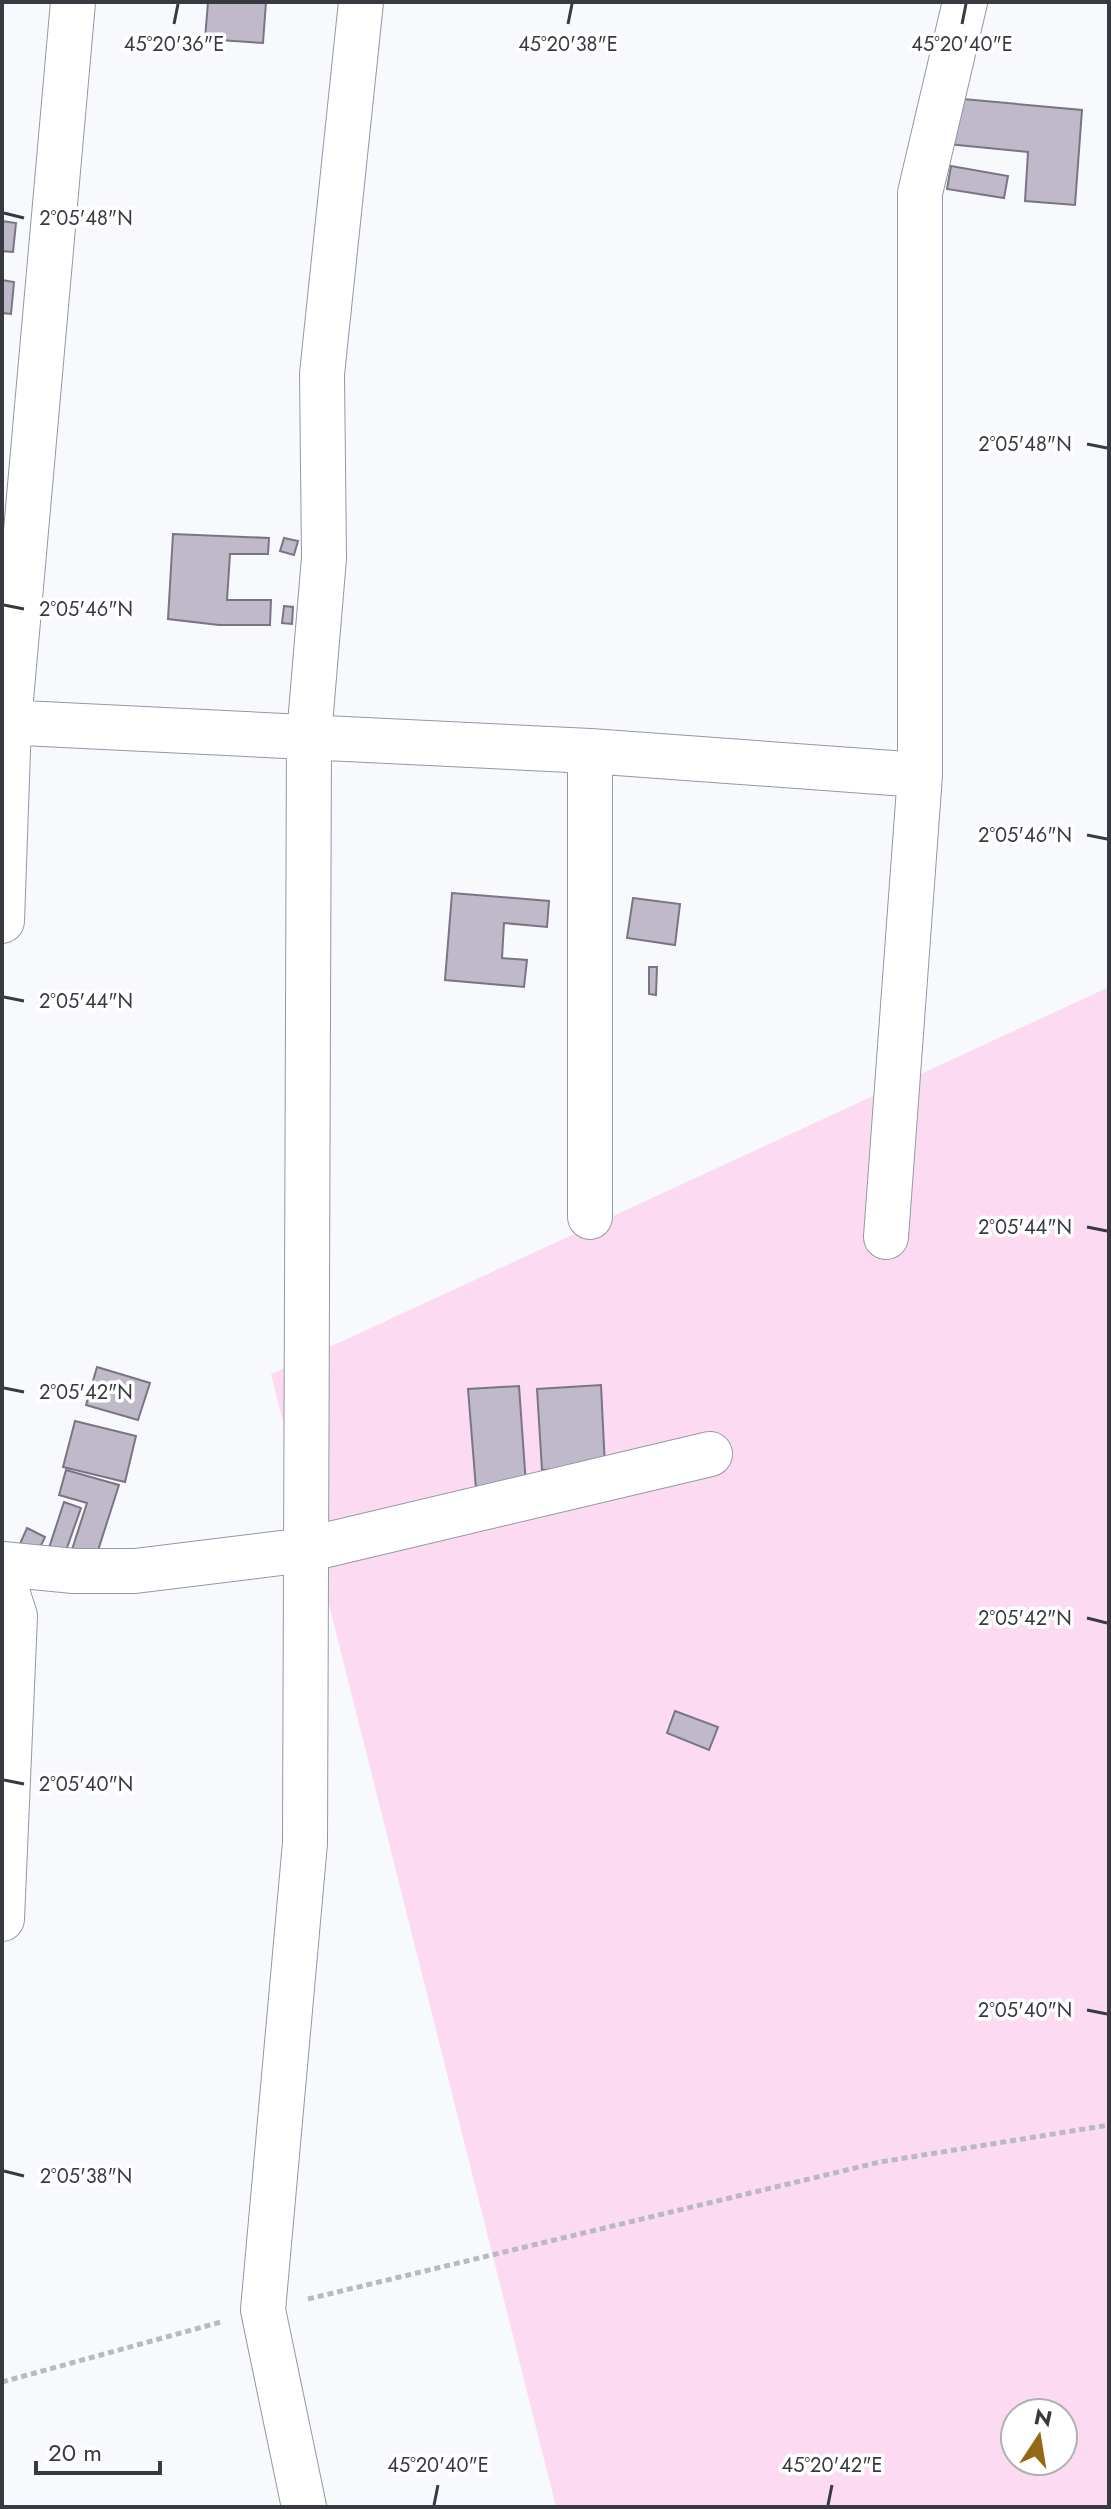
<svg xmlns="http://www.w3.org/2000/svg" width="1111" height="2509" viewBox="0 0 1111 2509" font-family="Jost,sans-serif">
	<rect width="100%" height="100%" fill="#f8f9fc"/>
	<!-- green -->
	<path fill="#fcdbf2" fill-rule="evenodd" d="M1109 987V2507H556L271 1374ZM1015 2413H1063V2461H1015Z"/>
	<!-- building -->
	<path fill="#bfb9c9" stroke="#7a7584" stroke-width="2" d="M208 2H266L263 43 205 39Z
		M952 98 1082 110 1075 205 1025 201 1028 152 948 144Z
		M951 166 1008 176 1004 198 947 189Z
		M2 221 16 223 13 252 2 251Z
		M2 280 14 282 11 314 2 313Z
		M173 534 269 538 268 554H230L227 600H271L270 625H219L168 619Z
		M284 538 298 541 294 555 280 551Z
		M284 606 293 607 292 624 282 623Z
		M452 893 549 901 547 927 504 923 502 958 527 960 524 987 445 980Z
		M633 898 680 904 675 945 627 938Z
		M649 967H657L656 995 649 994Z
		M97 1367 150 1383 138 1420 86 1405Z
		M601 1385 605 1467 542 1470 537 1389Z
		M519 1386 526 1485 476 1489 468 1389Z
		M75 1421 136 1436 125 1482 63 1467Z
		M66 1470 119 1485 93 1566 69 1559 87 1503 59 1495Z
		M64 1502 81 1508 63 1559 47 1554Z
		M27 1528 45 1537 37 1554 19 1546Z
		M675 1711 718 1727 709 1750 667 1733Z"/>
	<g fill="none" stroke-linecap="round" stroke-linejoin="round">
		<defs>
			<path id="minor" d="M2 722 590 751 920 775V193L965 2
				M590 751V1217
				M2 921 9 722 73 2
				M886 1237 920 775
				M2 1564 74 1571H135L305 1550 710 1454
				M2 1576 15 1616 2 1919
				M304 2507 263 2310 305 1843 309 736 324 558 322 374 361 2"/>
		</defs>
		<!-- minor casing -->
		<use href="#minor" stroke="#9298a7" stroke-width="46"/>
		<!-- path -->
		<path stroke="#b8babe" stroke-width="5" stroke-dasharray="6 4" stroke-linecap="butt" d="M308 2299 880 2162 1109 2125
			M2 2382 221 2322"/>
		<!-- minor -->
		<use href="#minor" stroke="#fff" stroke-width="44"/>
	</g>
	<!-- ticks -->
	<path fill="none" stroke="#383a41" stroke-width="3" d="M174 24 178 4M568 24 572 4M962 24 966 4M4 213 24 218M1087 444 1107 448M4 605 24 609M1087 835 1107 839M4 997 24 1001M1087 1227 1107 1231M4 1388 24 1392M1087 1618 1107 1623M4 1780 24 1784M1087 2010 1107 2014M4 2171 24 2176M434 2505 438 2485M828 2505 832 2485"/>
	<g font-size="20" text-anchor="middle" fill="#383a41" stroke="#fff" stroke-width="7" stroke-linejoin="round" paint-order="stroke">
		<text x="174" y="51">45°20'36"E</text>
		<text x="568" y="51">45°20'38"E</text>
		<text x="962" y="51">45°20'40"E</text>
		<text x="86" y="225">2°05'48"N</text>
		<text x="1025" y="451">2°05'48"N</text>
		<text x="86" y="616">2°05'46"N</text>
		<text x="1025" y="842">2°05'46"N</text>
		<text x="86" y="1008">2°05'44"N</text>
		<text x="1025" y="1234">2°05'44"N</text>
		<text x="86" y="1399">2°05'42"N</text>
		<text x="1025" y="1625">2°05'42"N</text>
		<text x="86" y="1791">2°05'40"N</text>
		<text x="1025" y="2017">2°05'40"N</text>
		<text x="86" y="2183">2°05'38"N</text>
		<text x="438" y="2472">45°20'40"E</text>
		<text x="832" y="2472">45°20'42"E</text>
	</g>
	<!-- border -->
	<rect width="1111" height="2509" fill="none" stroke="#383a41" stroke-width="8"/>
	<!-- north arrow -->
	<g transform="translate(1039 2437) rotate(12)"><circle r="38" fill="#ffffff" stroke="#afb0b3" stroke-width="2"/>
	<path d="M0-6L14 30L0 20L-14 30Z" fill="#936913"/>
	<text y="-12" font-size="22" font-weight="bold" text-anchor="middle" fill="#383a41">N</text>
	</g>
	<!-- scale -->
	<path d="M36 2461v12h124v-12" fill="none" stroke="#383a41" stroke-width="4"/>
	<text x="48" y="2461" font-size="24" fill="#383a41" stroke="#ffffff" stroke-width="6" paint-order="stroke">20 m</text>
</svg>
